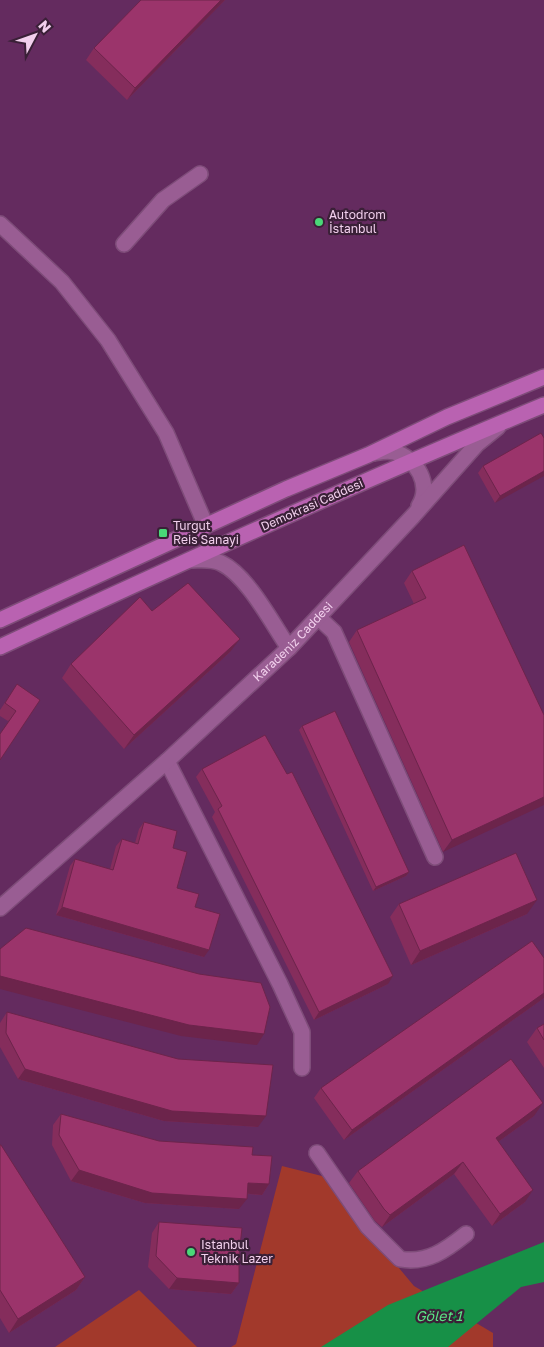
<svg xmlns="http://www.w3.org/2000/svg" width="544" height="1347" viewBox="0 0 544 1347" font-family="'Golos Text',sans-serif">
	<rect width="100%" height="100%" fill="#642b5f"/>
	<!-- green -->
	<path fill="#a2392b" d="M282 1166 322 1176 414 1286 493 1333V1347H231L236 1344Z
		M139 1290 197 1347H55Z"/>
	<!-- water -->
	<path fill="#179047" d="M544 1242V1282L521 1287 448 1347H321L388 1305Z"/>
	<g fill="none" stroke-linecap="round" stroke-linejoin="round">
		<defs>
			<g id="minor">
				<path d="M0 224 62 282 108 340 166 433 206 526"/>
				<path d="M124 244 163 200 200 174"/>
				<path d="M374 453C380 452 387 450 394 452 417 458 432 485 419 506"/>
				<path d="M190 560C200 560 211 558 221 563 247 575 272 623 289 648"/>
				<path d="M318 617 334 632 435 857"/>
				<path d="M167 761 280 984 302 1032V1068"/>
				<path id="s1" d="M0 908 167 761 289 648 413 516 477 444 498 427"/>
				<path d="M317 1153 368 1227 400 1259C427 1264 446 1250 466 1234"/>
			</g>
			<path id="major" d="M0 620 286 489 368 455 447 417 544 377
				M0 647C180 563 361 481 544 405"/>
		</defs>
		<!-- minor casing -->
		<use href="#minor" stroke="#7e4c79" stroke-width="18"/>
		<!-- major casing -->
		<use href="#major" stroke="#7e4c79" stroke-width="18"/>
		<!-- minor -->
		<use href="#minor" stroke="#995d93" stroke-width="15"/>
		<!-- major -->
		<use href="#major" stroke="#b962b1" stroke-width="15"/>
	</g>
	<!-- wall -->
	<path fill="#852d5c" d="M141 0H225L127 100 86 60 94 48Z
		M544 438 495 503 478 473 483 466Z
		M412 571 544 715 443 852 349 642 357 630 414 604 404 583Z
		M152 611 230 652 124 749 62 678 71 664Z
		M10 695 40 700 8 721 0 716V710Z
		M302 726 409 872 406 876 373 891 299 730Z
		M202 769 388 984 314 1020 212 817 215 812 196 777Z
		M144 822 173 848 177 888 195 907 204 957 56 915 70 866 75 859 110 869 116 846 122 839 135 843 139 829Z
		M399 904 527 914 411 965 390 917Z
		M544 958V998L344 1140 314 1098 321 1088Z
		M7 1012 258 1127 164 1121 18 1079 0 1047V1023Z
		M544 1024V1068L527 1042 537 1028Z
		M61 1114 159 1141 252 1155 269 1184 262 1195 247 1194 239 1209 145 1203 71 1181 52 1145 53 1125Z
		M534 1116 498 1142 525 1202 492 1226 454 1174 382 1227 375 1221 349 1183 358 1171Z
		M0 1145 85 1277 76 1290 9 1333 0 1318Z
		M159 1222 239 1255V1283L231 1294 169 1289 148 1267 152 1233Z"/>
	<!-- shaded-wall -->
	<path fill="#6c244b" d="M221 0H225L127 100 135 88Z
		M544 471V476L495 503 500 496Z
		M240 639 230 652 124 749 134 735Z
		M544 797V805L443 852 452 840Z
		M409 872 406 876 373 891 376 887Z
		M537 900 527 914 411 965 420 951Z
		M62 907 209 950 204 957 56 915Z
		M0 976 264 1034 257 1045 181 1036 0 989Z
		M393 976 388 984 314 1020 319 1012Z
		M544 993V998L344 1140 352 1130Z
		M25 1069 266 1116 258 1127 164 1121 18 1079Z
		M543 1103 534 1116 487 1150 496 1138Z
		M463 1162 454 1174 382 1227 390 1215Z
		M79 1170 247 1199 239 1209 145 1203 71 1181Z
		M248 1183 269 1184 262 1195 241 1193Z
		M533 1190 525 1202 492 1226 500 1214Z
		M85 1277 76 1290 9 1333 18 1319Z
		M177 1278 239 1283 231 1294 169 1289Z"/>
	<!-- building -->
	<path fill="#9b346b" stroke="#6c244b" d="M141 0H221L135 88 94 48Z
		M541 433 544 438V471L500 496 483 466Z
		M464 545 544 715V797L452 840 357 630 426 598 412 571Z
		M188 583 240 639 134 735 71 664 140 597 152 611Z
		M17 684 40 700 0 760V734L16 711 5 703Z
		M335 711 409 872 376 887 302 726Z
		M265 735 287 774 292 772 393 976 319 1012 218 809 222 806 202 769Z
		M144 822 177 831 173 848 187 852 177 888 199 894 195 907 220 914 209 950 62 907 75 859 113 870 122 839 138 844Z
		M516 853 537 900 420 951 399 904Z
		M26 928 199 974 261 983 270 1007 264 1034 189 1025 0 976V949Z
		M532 941 544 958V993L352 1130 321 1088Z
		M7 1012 178 1059 273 1065 266 1116 172 1111 25 1069 6 1033Z
		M544 1024V1040L537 1028Z
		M511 1059 543 1103 496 1138 533 1190 500 1214 463 1162 390 1215 384 1209 358 1171Z
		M61 1114 159 1141 253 1147 252 1155 272 1156 269 1184 248 1183 247 1199 152 1193 79 1170 59 1135Z
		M0 1145H1L85 1277 18 1319 0 1290Z
		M159 1222 242 1228 239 1255V1283L177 1278 156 1256Z"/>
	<!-- markers -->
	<g fill="#4ad778" stroke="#3a2037" stroke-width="2">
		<circle cx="319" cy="222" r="5"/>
		<rect x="158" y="528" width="10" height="10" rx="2.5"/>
		<circle cx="191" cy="1252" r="5"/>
	</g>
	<g text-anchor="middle" stroke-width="4.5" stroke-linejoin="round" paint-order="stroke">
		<!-- poi labels -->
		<g font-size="12" fill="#f2d0ed" stroke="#3a2037" text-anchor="start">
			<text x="329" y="219">Autodrom<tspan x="329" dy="14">İstanbul</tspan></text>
			<text x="173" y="530">Turgut<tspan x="173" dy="14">Reis Sanayi</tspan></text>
			<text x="201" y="1249">Istanbul<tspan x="201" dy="14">Teknik Lazer</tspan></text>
		</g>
		<!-- street labels -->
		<g font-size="12" fill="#f2d0ed" stroke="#3a2037">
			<text transform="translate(312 505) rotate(-24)" y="4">Demokrasi Caddesi</text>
			<text dy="4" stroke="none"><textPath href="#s1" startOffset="396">Karadeniz Caddesi</textPath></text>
		</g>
		<!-- water labels -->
		<g font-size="14" font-style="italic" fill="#5be485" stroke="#3a2037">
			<text x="439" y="1321">Gölet 1</text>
		</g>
	</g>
	<!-- north arrow -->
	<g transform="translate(35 35) rotate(49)" stroke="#3a2037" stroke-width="4" paint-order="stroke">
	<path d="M0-4L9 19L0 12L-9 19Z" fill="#f2d0ed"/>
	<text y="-8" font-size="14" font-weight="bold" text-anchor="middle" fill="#f2d0ed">N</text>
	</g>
</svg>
